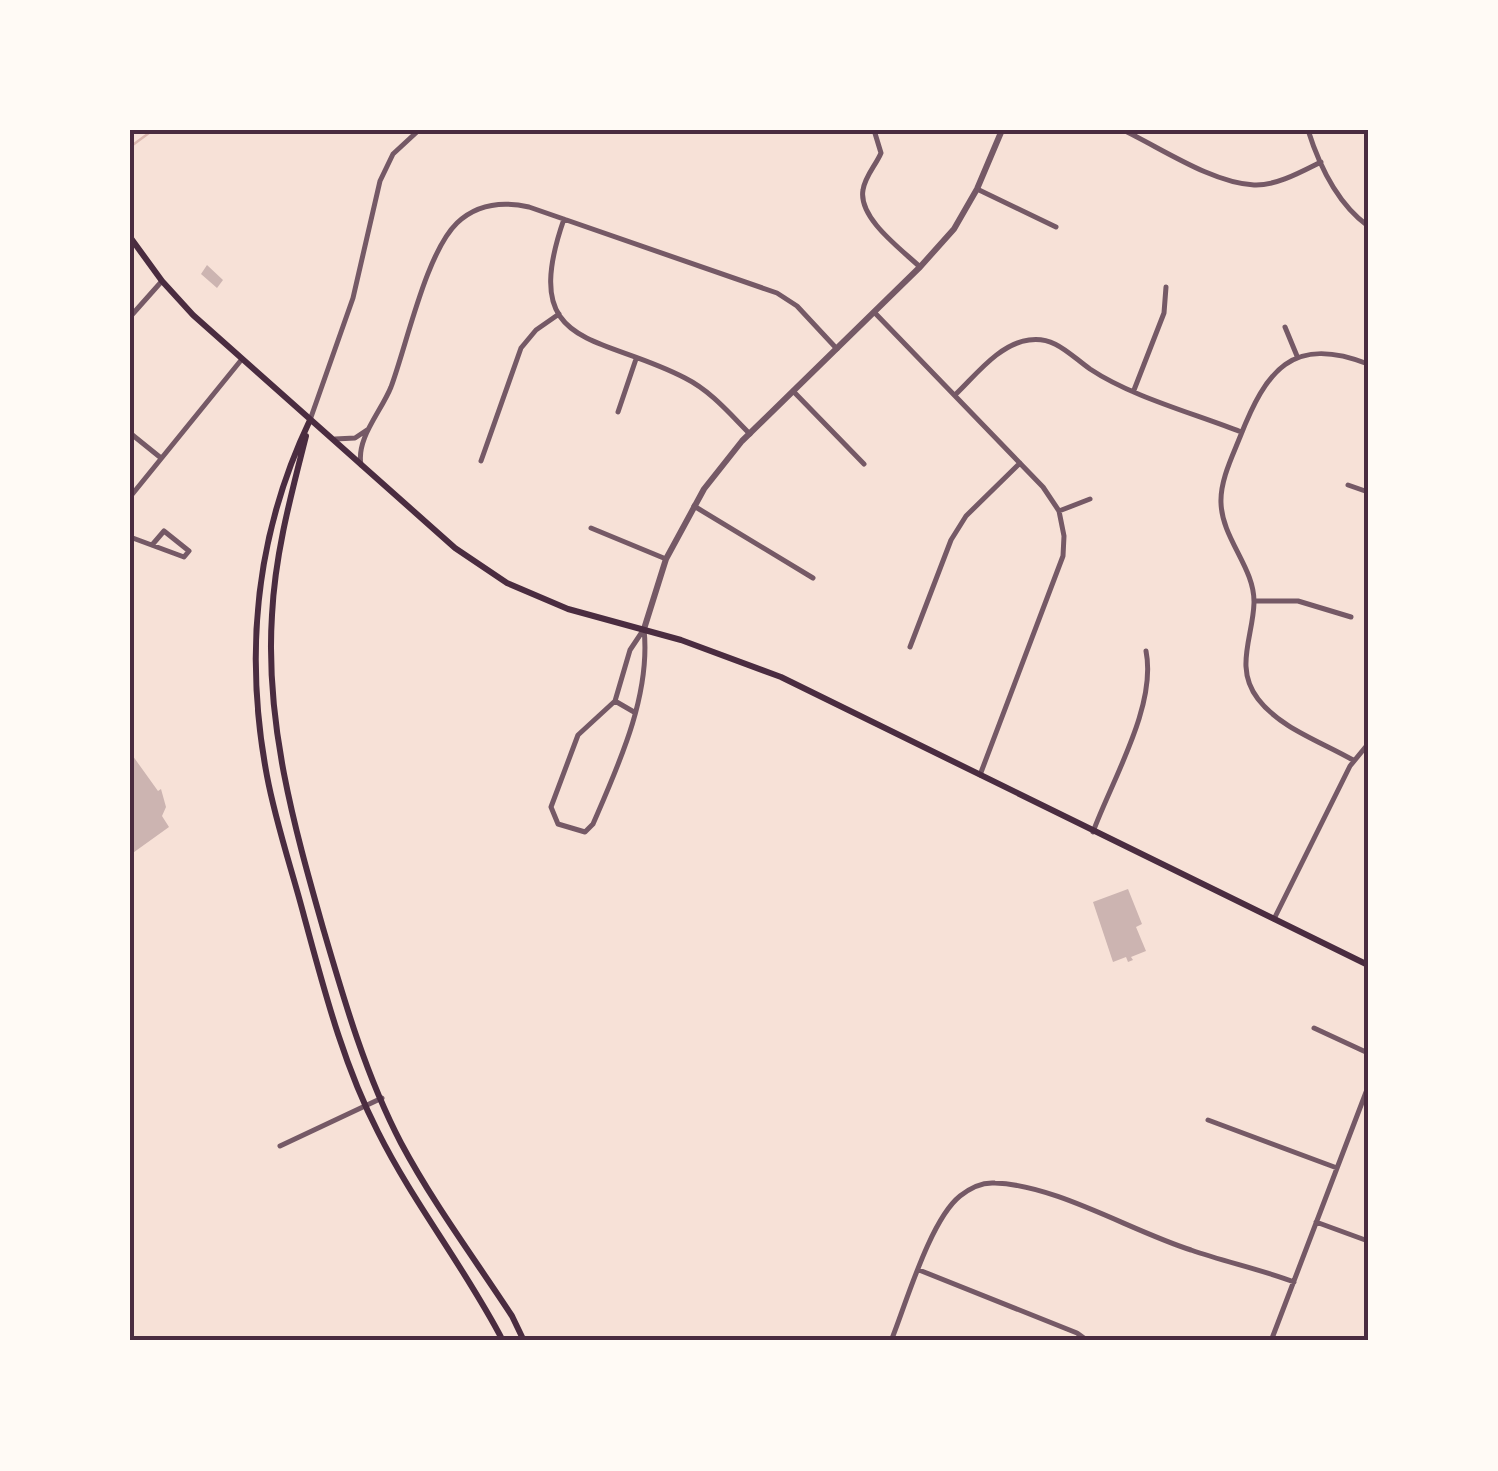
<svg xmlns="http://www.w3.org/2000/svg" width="1498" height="1471" viewBox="0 0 1498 1471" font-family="'DM Sans',sans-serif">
	<rect width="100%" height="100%" fill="#f7e1d7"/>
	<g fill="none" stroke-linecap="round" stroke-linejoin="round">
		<!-- stream -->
		<path stroke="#dcb8b0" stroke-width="2.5" d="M130 147 153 130"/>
	</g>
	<!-- building -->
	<path fill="#ccb4b1" d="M207 265 223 280 217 288 201 274Z
		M130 752 158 791 161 789 166 807 162 816 169 827 130 855Z
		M1128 889 1142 924 1136 927 1146 951 1131 957 1133 960 1128 962 1126 957 1113 962 1093 902Z"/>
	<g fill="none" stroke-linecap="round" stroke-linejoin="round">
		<!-- minor -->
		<path stroke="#755966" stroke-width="5" d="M874 130 881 153C876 165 865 176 863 190 858 218 901 249 920 267
			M1123 130C1161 148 1212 183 1254 185 1276 186 1301 172 1321 162
			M1308 130C1319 165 1338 204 1368 226
			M977 189 1056 227
			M564 219C518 351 599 333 685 378 711 391 730 414 750 434
			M874 312 1043 487 1059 511 1064 536 1063 556 980 775
			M130 317 162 281
			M1285 327 1297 356
			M1134 390 1164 313 1166 287
			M793 391 864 464
			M955 395C976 375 999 344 1029 340 1055 336 1070 355 1090 369 1132 397 1193 413 1241 432
			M618 412 636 359
			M310 420 353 298 380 181 393 154 419 130
			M130 433 161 458
			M335 439 355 438 367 430
			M481 461 521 348 536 330 559 314
			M361 465C356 438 381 412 391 387 407 344 426 253 457 223 477 204 502 201 529 207L777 293 797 306 837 349
			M1348 485 1368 492
			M130 497 242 359
			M694 506 813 578
			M1059 511 1090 499
			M591 528 666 559
			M130 537 184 557 189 551 164 531 152 545
			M1255 601H1298L1351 617
			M644 629C651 695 619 764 593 824L585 832 558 824 551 807 578 735 615 701 630 650Z
			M910 647 951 540 966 516 1020 463
			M615 701 634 712
			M1353 760C1322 742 1280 728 1258 699 1234 668 1253 637 1254 603 1255 568 1222 539 1221 503 1220 481 1232 457 1240 437 1266 371 1292 334 1368 364
			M1093 832C1112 780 1157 706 1146 651
			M1274 919 1350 766 1368 744
			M1314 1028 1368 1053
			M1208 1120 1337 1168
			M280 1146 382 1098
			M1316 1222 1368 1241
			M919 1270 1077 1333 1088 1341
			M891 1341C906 1304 930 1220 960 1196 970 1188 982 1182 995 1183 1056 1185 1131 1231 1191 1250 1225 1262 1260 1269 1294 1282
			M1271 1341 1368 1087"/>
		<!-- tertiary -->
		<path stroke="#755966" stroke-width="6" d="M644 629 666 559 704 489 742 441 920 267 954 229 977 189 1002 130"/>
		<!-- secondary -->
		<path stroke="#4a2c40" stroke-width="6" d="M130 237 162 281 193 315 455 548 507 583 568 609 681 640 781 677 1368 965
			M310 420C256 533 244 654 267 776 276 824 292 870 304 916 324 989 343 1064 378 1132 414 1204 466 1269 503 1341
			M306 436C291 495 275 554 272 615 265 723 294 826 323 928 344 1000 366 1076 401 1143 433 1203 474 1258 512 1316L524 1341"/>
	</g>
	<!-- border -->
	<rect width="1498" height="1471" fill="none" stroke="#fffaf5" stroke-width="265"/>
	<rect x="132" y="132" width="1234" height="1206" fill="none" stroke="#4a2c40" stroke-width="4"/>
</svg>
